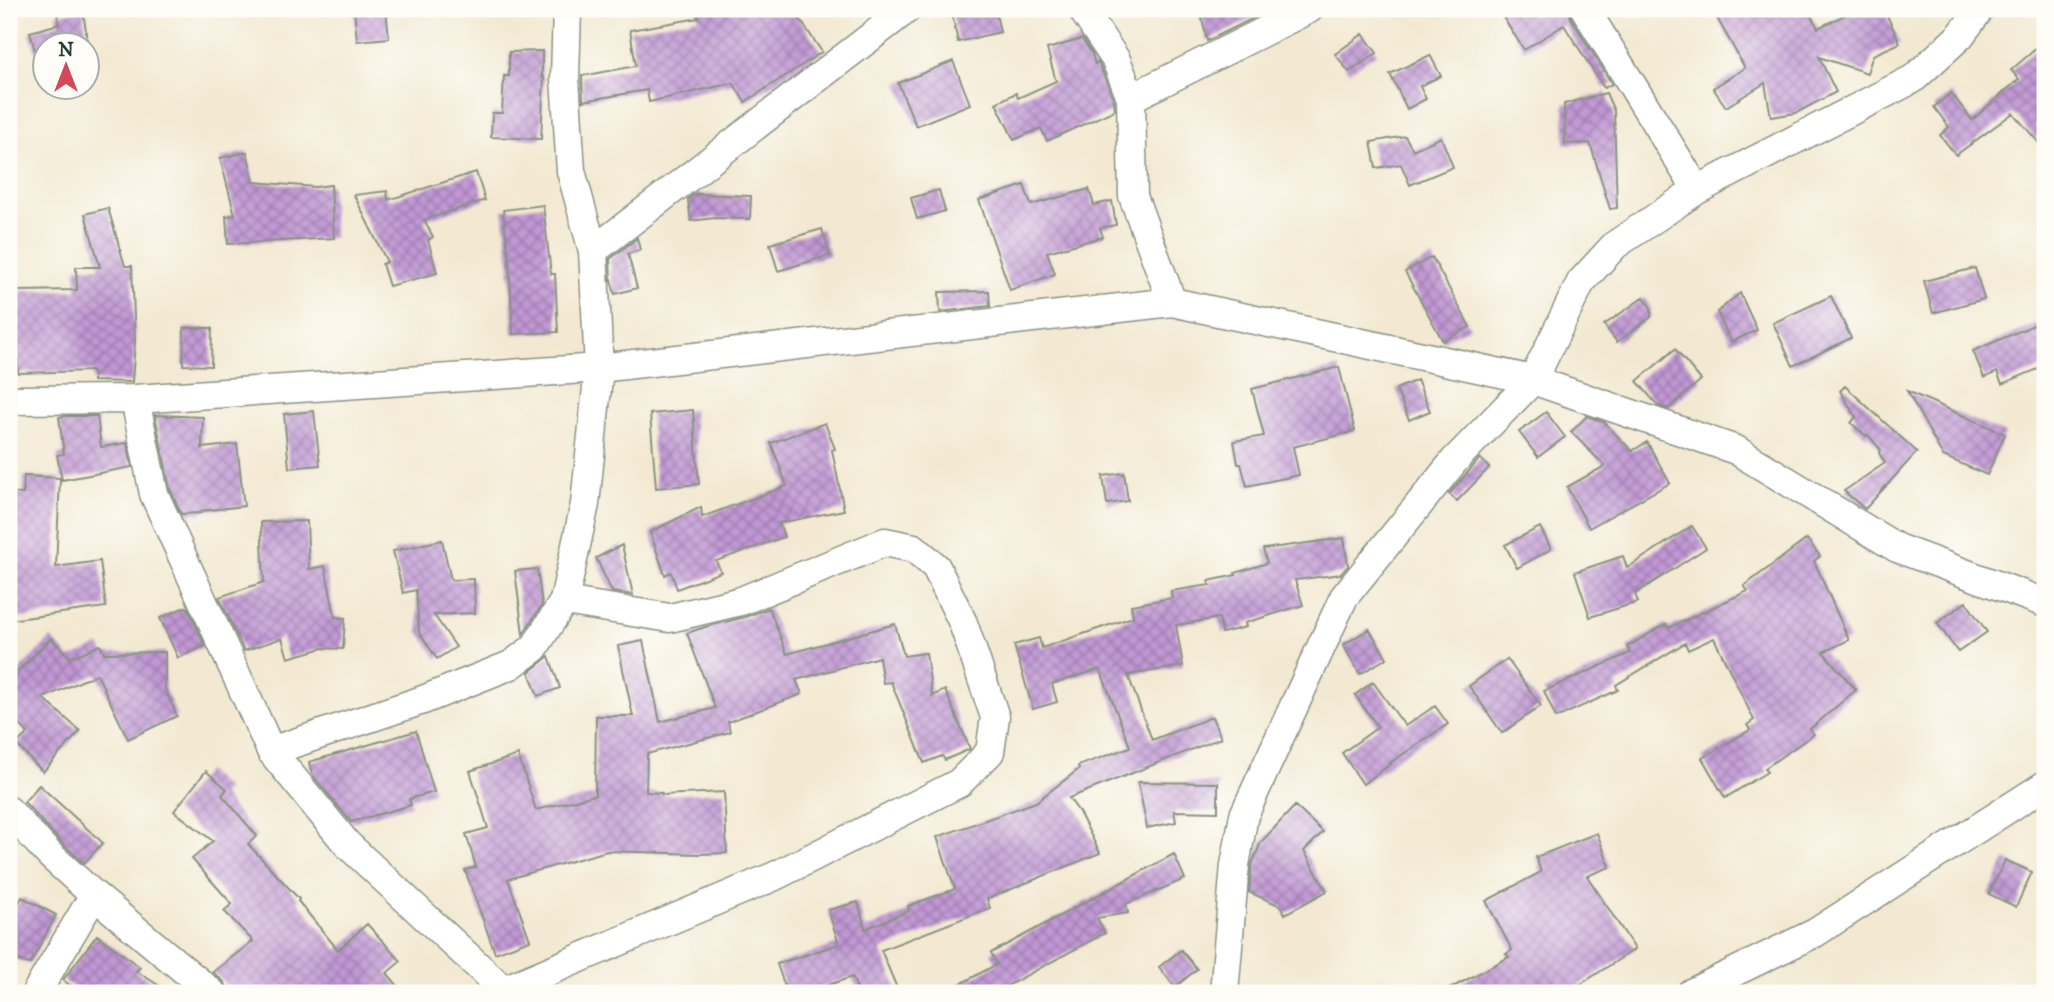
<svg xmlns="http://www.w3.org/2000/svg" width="2054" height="1002" viewBox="0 0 2054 1002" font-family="'IM FELL DW Pica',serif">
	<defs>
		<pattern id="building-cross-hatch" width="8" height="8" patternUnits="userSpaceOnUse" patternTransform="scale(1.75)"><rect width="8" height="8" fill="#c198d4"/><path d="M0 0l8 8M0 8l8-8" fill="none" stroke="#9c7dad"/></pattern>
	</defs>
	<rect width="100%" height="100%" fill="#fdfcf7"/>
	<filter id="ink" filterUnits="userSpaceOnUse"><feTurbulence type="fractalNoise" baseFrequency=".0143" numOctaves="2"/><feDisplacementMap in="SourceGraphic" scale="14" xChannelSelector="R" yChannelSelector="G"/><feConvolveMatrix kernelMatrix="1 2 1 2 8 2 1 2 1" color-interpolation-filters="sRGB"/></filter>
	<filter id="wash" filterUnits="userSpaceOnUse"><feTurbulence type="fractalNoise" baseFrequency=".00686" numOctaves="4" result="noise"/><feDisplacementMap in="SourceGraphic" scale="28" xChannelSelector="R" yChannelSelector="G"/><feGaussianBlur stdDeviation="1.57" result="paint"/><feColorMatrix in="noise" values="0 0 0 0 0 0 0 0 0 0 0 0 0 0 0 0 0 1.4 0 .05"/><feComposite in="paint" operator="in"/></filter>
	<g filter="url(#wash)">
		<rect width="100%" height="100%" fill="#f3e9d2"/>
		<g id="blocks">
			<!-- building -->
			<path fill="url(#building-cross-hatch)" d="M354 9H386L389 38 357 41Z
				M695 9H793L822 52 745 102 733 83 649 102 647 90 583 101 582 76 636 66 630 30 699 18Z
				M951 9H995L1000 32 958 42Z
				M1229 9H1254L1256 17 1207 41 1201 14Z
				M1498 9H1568L1571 18 1612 84 1604 88 1564 25 1524 50Z
				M1734 9H1807L1818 28 1857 9H1884L1900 43 1873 55 1867 73 1819 57 1836 92 1796 113 1771 117 1765 83 1726 107 1713 88 1745 68 1717 18Z
				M83 10 89 53 88 54V46H46V65L39 66 30 32 59 24 57 14Z
				M1363 34 1377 53 1349 72 1335 54Z
				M1082 39 1092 54 1095 64 1098 62 1103 73 1114 101 1115 110 1047 141 1041 128 1014 140 996 103 1016 93 1018 98 1056 81 1047 49Z
				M2045 41V150L2013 113 1956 155 1940 135 1949 127 1934 107 1951 93 1972 120 2019 79 2011 70Z
				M542 51V77H544L541 139 491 137 492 113H502L504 76H509V52Z
				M1430 55 1441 76 1420 86 1426 99 1407 109 1390 74Z
				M953 61 970 104 916 126 898 83Z
				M1606 93 1614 111 1617 208 1610 209 1590 143 1565 144 1564 104Z
				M1405 136 1413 150 1441 137 1453 167 1410 185 1401 164 1376 168 1371 142Z
				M247 152 254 182 315 187 331 185 334 238 228 244 226 216 235 215 220 158Z
				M476 172 485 200 424 220 433 237 428 240 437 273 389 286 382 264 387 262 354 195 387 191 388 200Z
				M1024 185 1031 205 1089 189 1094 205 1112 201 1116 225 1100 228 1103 237 1047 252 1055 274 1010 290 979 200Z
				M939 190 945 211 917 219 911 198Z
				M695 194 751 196 750 219 715 218 691 221 688 199Z
				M543 205 551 274H555L558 332 513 334 509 258 503 210Z
				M108 208 125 266H132L135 342 132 382 93 381V371L18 373 16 291 77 290 76 267H100L85 214Z
				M822 229 830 255 778 271 770 244Z
				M637 238 640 250 628 254 637 288 615 294 611 280 610 259Z
				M1432 257 1470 327 1443 341 1405 272Z
				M1975 268 1984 299 1933 313 1924 281Z
				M989 291 990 306 940 312 939 292Z
				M1740 293 1757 330 1731 342 1717 312Z
				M1831 296 1851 338 1793 366 1773 323Z
				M1644 297 1651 308V317L1617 342 1604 325Z
				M2045 320V366L2002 384 1997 372 1984 378 1973 351Z
				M184 328H212L211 366 183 365Z
				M1675 349 1701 380 1668 409 1658 406 1637 381Z
				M1339 367 1355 431 1293 447 1299 475 1247 486 1241 464H1238L1234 441 1264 436 1252 389Z
				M1417 380 1430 411 1409 420 1396 389Z
				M1845 386 1917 452 1865 509 1844 491 1885 463 1879 453 1881 450 1868 435 1866 436 1851 423 1856 417 1840 391Z
				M1907 391 2005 434 1987 475 1943 456Z
				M693 410 699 484 656 488 650 414Z
				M314 411 320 465 289 468 284 414Z
				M1546 412 1565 437 1538 457 1519 432Z
				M155 415 203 417 202 448 237 444 244 506 201 511V513L181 514 170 489Z
				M67 416H97L101 447 127 443 132 467 62 480 57 455 64 454 59 417Z
				M1587 416 1604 422 1632 451 1647 442 1670 483 1589 528 1567 487 1605 466 1571 432Z
				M825 423 835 449 832 450 844 510 779 523 784 537 716 561 721 572 677 589 671 572 665 575 650 532 701 507 702 517 787 486 771 443Z
				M1480 458 1489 468 1457 501 1449 494Z
				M1124 473 1128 501 1107 504 1103 476Z
				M24 476 60 478 56 567 100 561 106 607 9 620V493L23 494Z
				M307 521 309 569 325 566 335 617 345 618 343 649 323 648 288 658 282 638 244 651 219 597 264 582 261 522Z
				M1692 526 1706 548 1635 594 1638 602 1590 617 1575 572 1623 556 1627 568Z
				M1540 527 1551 549 1517 568 1505 545Z
				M1344 538 1348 566 1341 574 1295 580 1303 605 1245 623 1246 627 1222 633 1219 618 1176 625 1183 666 1128 675 1152 740 1212 717 1221 738 1069 798 1079 812 1100 853 987 899 990 908 881 950 899 993H859L852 977 805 993H787L777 964 839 944 828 910 858 902 865 929 909 911 908 906 955 889 937 837 1036 802 1079 769 1078 766 1130 747 1100 669 1052 684 1057 702 1033 709 1014 645 1039 638 1042 648 1133 617 1131 605 1172 598 1171 591 1210 585 1209 581 1236 575 1235 573 1267 563 1263 549Z
				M1807 539 1820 556 1814 561 1849 640 1823 652 1856 690 1810 729 1814 734 1765 768 1767 772 1725 798 1702 758 1750 730 1747 725 1754 720 1714 638 1688 650 1685 643 1616 685 1618 690 1556 718 1544 691 1630 653 1627 647 1666 624 1669 628 1748 591 1744 586Z
				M442 540 451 580 474 579 475 613 434 615 456 647 437 659 419 632 416 590 403 593 393 551Z
				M622 545 633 595 612 592 596 558Z
				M537 569 542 605 523 634 515 571Z
				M1966 602 1987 632 1958 652 1937 623Z
				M185 607 188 608 205 646 178 658 160 618Z
				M769 608 787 654 895 624 904 656 926 653 932 696 945 690 970 749 945 760 942 756 924 763 891 682 883 683 879 657 796 680 802 694 728 722 730 732 647 754 646 792 662 793V795L724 792 727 853 700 854 607 851 508 879 530 940 495 953 465 870 476 867 466 834 488 828 470 771 518 755 536 810 595 795 596 716H633L618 646 643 641 660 722 715 708 687 633 705 627 745 617Z
				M1369 629 1387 658 1360 674 1343 645Z
				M51 638 70 658 100 645 104 653 165 652V689L177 716 128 739 97 674 43 698 80 731 43 772 16 744 28 733 9 713V680Z
				M549 656 560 688 538 696 529 672Z
				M1507 659 1541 706 1502 733 1469 686Z
				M1373 682 1405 726 1435 706 1448 724 1390 763 1391 764 1363 784 1342 753 1378 727 1355 695Z
				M416 731 434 792 409 799 411 805 351 822 313 776 309 762Z
				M206 771 227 789 222 795 257 836 248 844 299 899 298 901 338 950 367 924 401 961 387 973 404 993H228L227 987 223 981 213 972 253 941 224 911 232 904 192 859 213 841 174 811Z
				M1138 782 1218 783V812L1174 811 1176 822 1147 828Z
				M39 785 103 843 84 863 62 843 24 802Z
				M1295 806 1323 832 1304 851 1327 891 1285 914 1281 906 1249 892 1251 867 1261 842Z
				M1597 833 1610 867 1587 876 1635 949 1567 993H1442L1509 957 1506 954 1512 950 1486 901 1541 872 1536 857Z
				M1174 854 1185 879 1126 904 1128 913 1097 918 1105 933 994 993H944L997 964 991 953Z
				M2005 860 2032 872 2016 907 1989 894Z
				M22 897 56 915 30 964 9 958V920Z
				M97 935 140 967 136 971 171 993H81L63 980Z
				M1181 950 1197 969 1175 987 1159 967Z"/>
		</g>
	</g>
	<g filter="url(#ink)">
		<use href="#blocks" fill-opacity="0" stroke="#899383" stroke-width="2"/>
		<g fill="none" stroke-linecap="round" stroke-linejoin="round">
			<defs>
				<path id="street" d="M1082 9 1116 60 1131 98 1133 196 1172 302
					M1585 9 1697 190
					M1131 98 1309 9
					M593 251 907 9
					M135 399 154 494 271 751 347 844 507 993
					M9 400 135 399 599 368 1172 302 1533 380 1736 450 1897 548 2045 603
					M271 751 423 700 511 665 534 648 564 601 585 504 599 368 593 251 571 171 565 78 567 9
					M9 811 50 855 94 895 212 993
					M504 990 775 876 959 783 990 752 995 717 963 623 936 567 914 548 885 542 741 601 670 618 564 601
					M36 993 94 895
					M1224 993 1235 865 1244 815 1344 597 1455 460 1533 380 1581 282 1615 245 1697 190 1913 79 1960 36 1980 9
					M1691 993 1815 933 2045 785"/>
			</defs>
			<!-- street casing -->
			<use href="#street" stroke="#899383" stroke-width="31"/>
			<!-- street -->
			<use href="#street" stroke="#fff" stroke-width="28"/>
		</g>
	</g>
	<!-- margin -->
	<rect width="2054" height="1002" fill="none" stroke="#fdfcf7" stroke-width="35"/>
	<!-- north arrow -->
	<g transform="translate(66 66)"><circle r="33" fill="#fdfcf7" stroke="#a4b0a9" stroke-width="2"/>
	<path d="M0-5L12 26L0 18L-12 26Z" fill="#d1495b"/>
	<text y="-10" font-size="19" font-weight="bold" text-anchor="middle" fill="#1f3d34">N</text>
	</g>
</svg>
